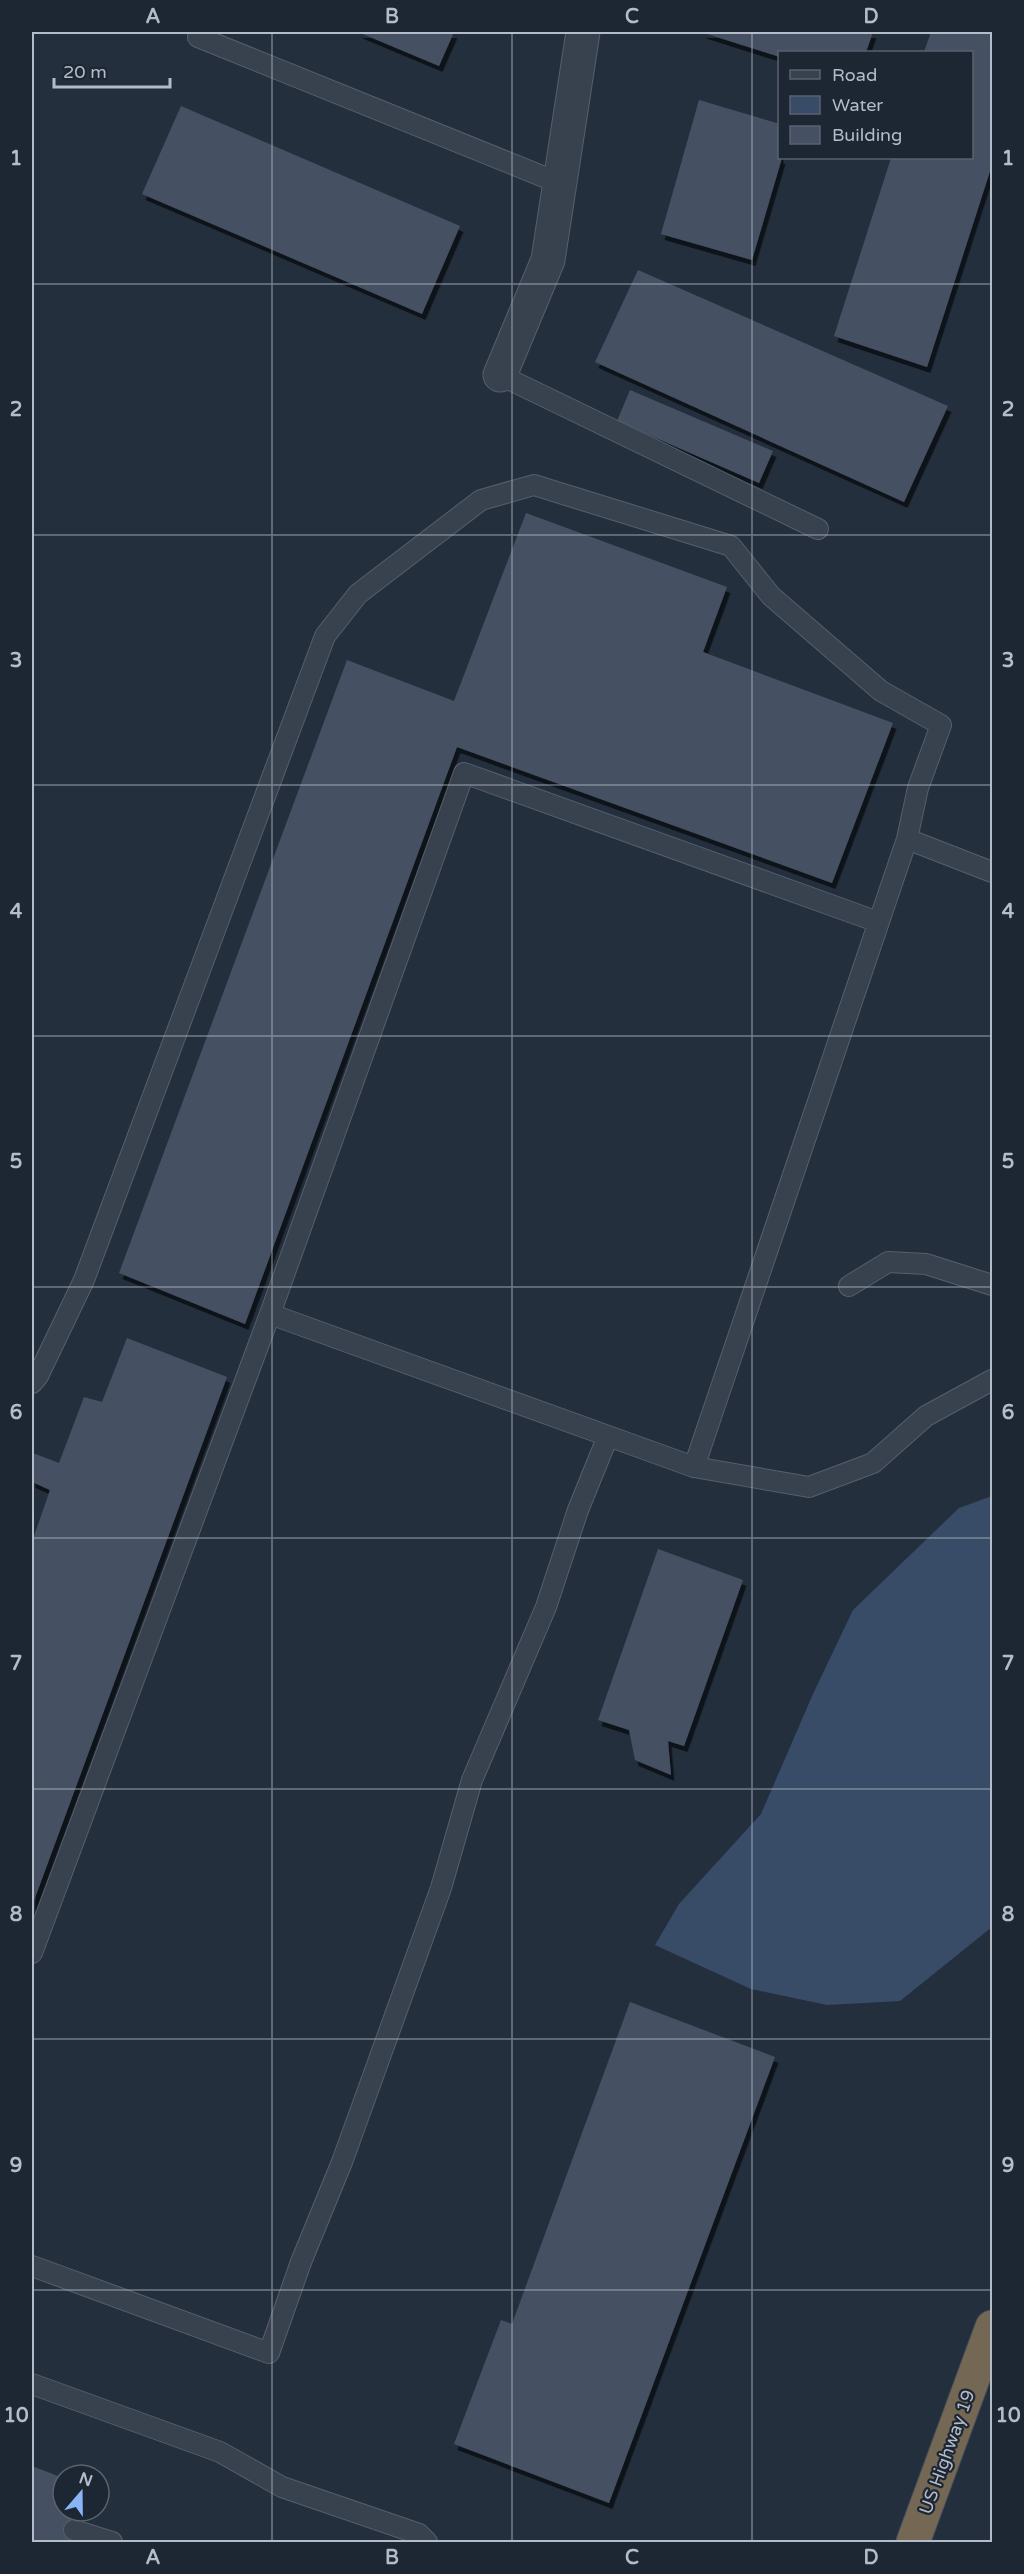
<svg xmlns="http://www.w3.org/2000/svg" width="1024" height="2574" viewBox="0 0 1024 2574" font-family="'Varela Round',sans-serif">
	<defs>
		<filter id="shadow"><feDropShadow dx="3.5" dy="6" stdDeviation="0" flood-color="#0009"/></filter>
	</defs>
	<rect width="100%" height="100%" fill="#242f3e"/>
	<!-- water -->
	<path fill="#394c67" d="M992 1496V1927L900 2001 827 2005 751 1989 655 1945 679 1904 761 1814 813 1694 853 1610 959 1508Z"/>
	<!-- building -->
	<path fill="#455162" filter="url(#shadow)" d="M358 32H454L439 66Z
		M701 32H873L866 52H780V57Z
		M931 32H992V165L927 367 834 336 891 158H972V52H924Z
		M699 100 780 124V158H782L752 260 661 234Z
		M181 106 460 226 422 314 142 194Z
		M638 270 948 406 904 502 595 362Z
		M630 390 773 451 759 483 617 421Z
		M526 513 727 587 703 652 893 723 832 883 457 747 245 1324 119 1273 347 660 454 701Z
		M127 1338 227 1377 32 1906V1542L50 1490 32 1482V1456L33 1453 59 1463 84 1397 102 1402Z
		M658 1549 743 1580 684 1746 668 1741 671 1775 635 1760 629 1730 598 1720Z
		M630 2002 775 2057 609 2503 454 2444 501 2320 512 2324Z
		M32 2466 63 2478V2511H82L71 2542H32Z"/>
	<g fill="none" stroke-linecap="round" stroke-linejoin="round">
		<defs>
			<path id="lane" d="M198 37 559 183
				M500 375 818 529
				M849 1286 888 1262 926 1264 992 1285
				M270 1314 694 1467 809 1487 873 1463 926 1416 992 1380
				M32 1383 38 1376 84 1280 325 636 358 594 481 500 534 485 731 546 771 596 881 691 941 725 918 788 907 839
				M694 1467 907 839 992 872
				M32 1953 270 1314 464 773 878 922
				M32 2266 269 2353 301 2262 342 2162 441 1888 472 1780 546 1607 578 1510 608 1436
				M32 2384 220 2452 282 2487 419 2534 427 2542
				M74 2530 112 2542"/>
			<path id="street" d="M500 375 548 260 583 32"/>
			<path id="highway" d="M913 2542 992 2327"/>
		</defs>
		<!-- lane casing -->
		<use href="#lane" stroke="#565f6c" stroke-width="22"/>
		<!-- street casing -->
		<use href="#street" stroke="#565f6c" stroke-width="35"/>
		<!-- highway casing -->
		<use href="#highway" stroke="#434c59" stroke-width="35"/>
		<!-- lane -->
		<use href="#lane" stroke="#38414e" stroke-width="20"/>
		<!-- street -->
		<use href="#street" stroke="#38414e" stroke-width="33"/>
		<!-- highway -->
		<use href="#highway" stroke="#746855" stroke-width="33"/>
	</g>
	<!-- grid -->
	<path fill="none" stroke="#b4bcc9" stroke-width="1.5" stroke-opacity="0.55" d="M272 32V2542M512 32V2542M752 32V2542M32 284H992M32 535H992M32 785H992M32 1036H992M32 1287H992M32 1538H992M32 1789H992M32 2039H992M32 2290H992"/>
	<g text-anchor="middle" stroke-width="4.5" stroke-linejoin="round" paint-order="stroke">
		<!-- street labels -->
		<g font-size="18" fill="#b4bcc9" stroke="#1d2633">
			<text transform="translate(947 2452) rotate(-70)" y="6">US Highway 19</text>
		</g>
	</g>
	<!-- border -->
	<rect width="1024" height="2574" fill="none" stroke="#1d2633" stroke-width="66"/>
	<!-- legend -->
	<rect x="778" y="51" width="195" height="108" fill="#1d2633" stroke="#59626f" stroke-width="1.5"/>
	<rect x="790" y="70" width="30" height="9" fill="#38414e" stroke="#59626f" stroke-width="1.5"/>
	<text x="832" y="81" font-size="18" fill="#b4bcc9">Road</text>
	<rect x="790" y="96" width="30" height="18" fill="#394c67" stroke="#59626f" stroke-width="1.5"/>
	<text x="832" y="111" font-size="18" fill="#b4bcc9">Water</text>
	<rect x="790" y="126" width="30" height="18" fill="#455162" stroke="#59626f" stroke-width="1.5"/>
	<text x="832" y="141" font-size="18" fill="#b4bcc9">Building</text>
	<!-- north arrow -->
	<g transform="translate(81 2493) rotate(20)"><circle r="28" fill="#1d2633" stroke="#59626f" stroke-width="1.5"/>
	<path d="M0-4.5L10 22L0 15L-10 22Z" fill="#8ab4f8"/>
	<text y="-9" font-size="16" font-weight="bold" text-anchor="middle" fill="#b4bcc9">N</text>
	</g>
	<!-- scale -->
	<path d="M54 78v9h116v-9" fill="none" stroke="#b4bcc9" stroke-width="3"/>
	<text x="63" y="78" font-size="18" fill="#b4bcc9" stroke="#1d2633" stroke-width="4.5" paint-order="stroke">20 m</text>
	<rect x="33" y="33" width="958" height="2508" fill="none" stroke="#b4bcc9" stroke-width="2"/>
	<g font-size="20" text-anchor="middle" font-weight="bold" fill="#b4bcc9">
		<text x="153" y="23">A</text>
		<text x="392" y="23">B</text>
		<text x="632" y="23">C</text>
		<text x="871" y="23">D</text>
		<text x="16" y="165">1</text>
		<text x="1008" y="165">1</text>
		<text x="16" y="416">2</text>
		<text x="1008" y="416">2</text>
		<text x="16" y="667">3</text>
		<text x="1008" y="667">3</text>
		<text x="16" y="918">4</text>
		<text x="1008" y="918">4</text>
		<text x="16" y="1168">5</text>
		<text x="1008" y="1168">5</text>
		<text x="16" y="1419">6</text>
		<text x="1008" y="1419">6</text>
		<text x="16" y="1670">7</text>
		<text x="1008" y="1670">7</text>
		<text x="16" y="1921">8</text>
		<text x="1008" y="1921">8</text>
		<text x="16" y="2172">9</text>
		<text x="1008" y="2172">9</text>
		<text x="16" y="2422">10</text>
		<text x="1008" y="2422">10</text>
		<text x="153" y="2564">A</text>
		<text x="392" y="2564">B</text>
		<text x="632" y="2564">C</text>
		<text x="871" y="2564">D</text>
	</g>
</svg>
